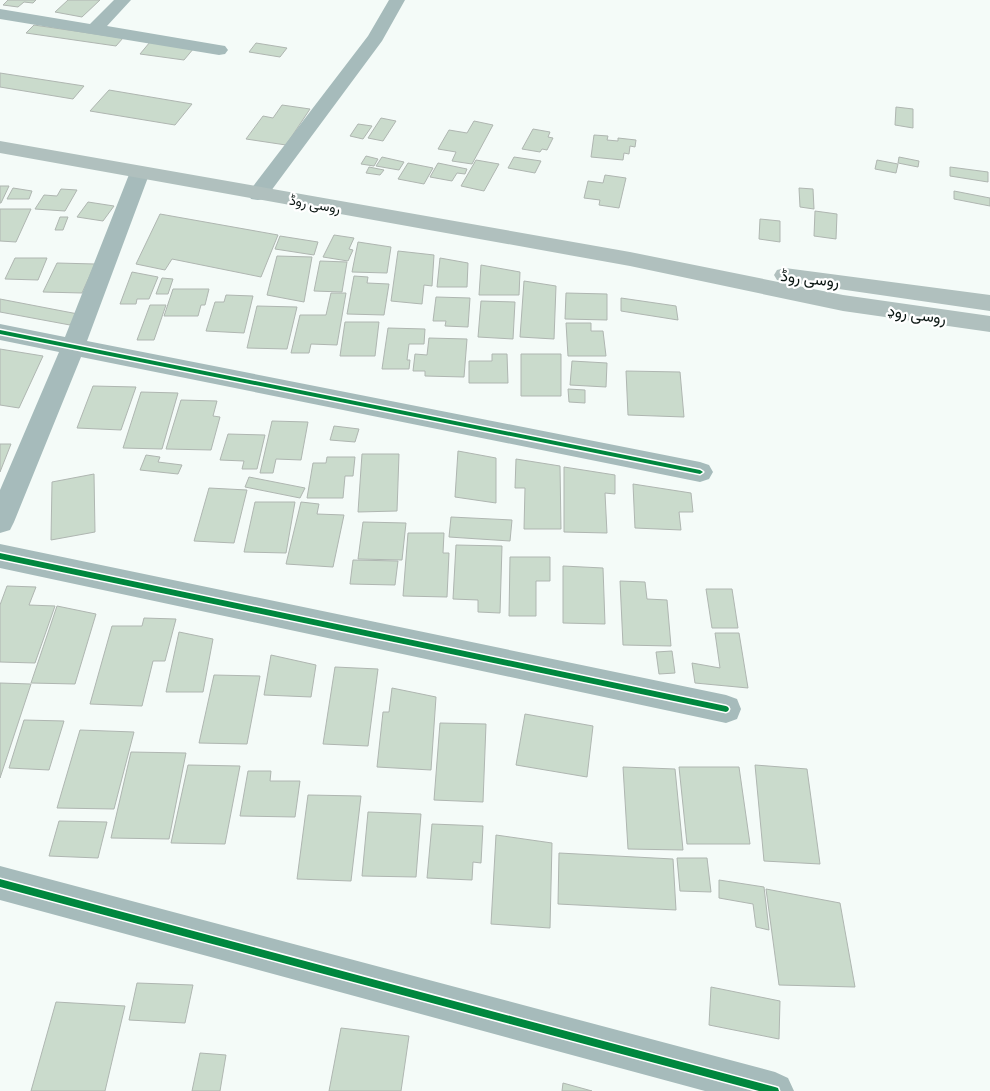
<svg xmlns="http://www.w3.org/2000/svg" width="990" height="1091" viewBox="0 0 990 1091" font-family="Cabin,Vazirmatn,sans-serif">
	<rect width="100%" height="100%" fill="#f4fbf8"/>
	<!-- building -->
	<path fill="#cadbcc" stroke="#afb6b1" d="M8 0H36L33 3 24 2 18 7 3 5Z
		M68 0H100L82 17 55 12Z
		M34 25 123 38 116 46 26 33Z
		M150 42 194 48 184 60 140 54Z
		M256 43 287 48 280 57 249 52Z
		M0 73 84 86 73 99 0 87Z
		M109 90 192 104 175 125 90 111Z
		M282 105 310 109 286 145 246 139 263 116 273 118Z
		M896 107 913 109V128L895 125Z
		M381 118 396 121 383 141 368 138Z
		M474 121 493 125 472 164 452 161 456 152 438 149 449 130 467 133Z
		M358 124 372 126 363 139 350 136Z
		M533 129 550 132 548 137 553 138 547 150 542 149 540 152 522 149Z
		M594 135 608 136 607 140 618 141V138L636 140 635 147 630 146 629 154 624 153 623 160 591 157Z
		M366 156 378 159 374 166 361 164Z
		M382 157 404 162 399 170 376 166Z
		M514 157 541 161 535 173 508 168Z
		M899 157 919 161 918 167 898 163Z
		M476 160 499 164 484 191 461 186Z
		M877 160 898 164 896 173 875 169Z
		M408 163 433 168 424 184 398 179Z
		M438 163 467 169 465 174 457 173 452 181 430 177Z
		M369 167 384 170 380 175 366 173Z
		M950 167 988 172V182L950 176Z
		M605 175 626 178 619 208 599 205 600 200 584 198 588 181 603 183Z
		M0 186H9L1 203H0Z
		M13 188 32 191 29 199H7Z
		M799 188 813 189 814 209 800 207Z
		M61 189 77 190 65 211 35 209 44 195 57 196Z
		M954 191 990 198V206L954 199Z
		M88 202 114 206 103 221 77 217Z
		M0 209H31L16 242 0 241Z
		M815 211 837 214 836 239 814 236Z
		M160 214 278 235 261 277 172 259 165 270 136 264Z
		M60 217H68L63 230H55Z
		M760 219 780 221V242L759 239Z
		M334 235 354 238 349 249 353 250 348 261 323 257Z
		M280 236 318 242 314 255 275 249Z
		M358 242 391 247 387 273 352 272Z
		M398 251 434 255 432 286 424 285 422 304 391 301Z
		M277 256 312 257 304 302 267 295Z
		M15 258H47L38 280 5 279Z
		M440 258 468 263 467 287H437Z
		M320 261 347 262 342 292 314 291Z
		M57 263 95 264 82 293 43 292Z
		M481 265 520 272 519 295H479Z
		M132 272 158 277 149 299H137L136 304H120Z
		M354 276 368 277 367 283 389 284 384 315 347 314Z
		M162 278 173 279 168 294H156Z
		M524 281 556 286 554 339 520 337Z
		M173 289H209L205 305H201L198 316H164Z
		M331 293H346L337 345 311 344 309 353H291L300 315H326Z
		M566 293 607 294V320L565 319Z
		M226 295 253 296 244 333 206 331 215 302H224Z
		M436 297 470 298 468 327 445 326 446 321H433Z
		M621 298 676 306 678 320 621 311Z
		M0 299 78 314 70 325 0 312Z
		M481 301 515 302 513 339 478 337Z
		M150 305H166L154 340H137Z
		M257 306 297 307 287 349 247 348Z
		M345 322H379L375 356H340Z
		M566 323H591V331H603L606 356H568Z
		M388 328 425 329 424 344H409L407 360H410L409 369H382Z
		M429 338 467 339 464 377 425 376V371H413L415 354 427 355Z
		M0 349 43 356 19 408 0 405Z
		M492 354H507L508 383H469V361H492Z
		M521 354H561V396H521Z
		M572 361 607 363 606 387 570 385Z
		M626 371 680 372 684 417 628 415Z
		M93 386 136 387 121 430 77 428Z
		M568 389 585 390V403L569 402Z
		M141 392 178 393 162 449 123 448Z
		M181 400 217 401 213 416 220 417 211 450 166 449Z
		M272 421 308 422 301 460 276 459 273 473H260Z
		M334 426 359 429 355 442 330 440Z
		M228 434 265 435 257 469H242L244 461 220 460Z
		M0 444H11L0 472Z
		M458 451 496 458V503L455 497Z
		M362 454H399L397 511 358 512Z
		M146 455 160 457 158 462 182 465 178 474 140 470Z
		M327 457H355L353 476H345L343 498H307L313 463H326Z
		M516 459 560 466 561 529H524L525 488H515Z
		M564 467 615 475V494L605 493 607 533 564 532Z
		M94 474 95 532 51 540 52 482Z
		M249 477 305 488 300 498 245 487Z
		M633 484 691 493 693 512H679L681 530 635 528Z
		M209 488 247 490 234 543 194 541Z
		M255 502H295L286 553 244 552Z
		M301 502 319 504 317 514 344 515 333 567 286 564Z
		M451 517 512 520 510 541 449 537Z
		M363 522 406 523 402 560 358 559Z
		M408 533H444L443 553H449L447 597 403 596Z
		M456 545 502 546 500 613 478 612V600L453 599Z
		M510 557H550V581H536V616H509Z
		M353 560 398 561 395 585 350 584Z
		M563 566 603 568 605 624 563 623Z
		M620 581 645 582 647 599 667 600 671 646 623 645Z
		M7 586 36 587 29 605 55 606 35 663 0 662V605Z
		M706 589H732L738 628H712Z
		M57 606 96 614 75 684 31 683Z
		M144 618 176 619 165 661H153L142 706 90 704 112 626H142Z
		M179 632 213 639 203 692H166Z
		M715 633H739L748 688 695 683 692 663 720 668Z
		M672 651 675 673 659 674 656 652Z
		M271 655 316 665 311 697 264 695Z
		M335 667 378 669 368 746 323 744Z
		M214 675 260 676 247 744 199 743Z
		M0 683 31 684 0 778Z
		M392 688 436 697 431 770 377 767 383 712H389Z
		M525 714 593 726 587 777 516 765Z
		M24 720 64 721 49 770 9 768Z
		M440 723 486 724 483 802 434 800Z
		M80 730 134 732 114 809 57 808Z
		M131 752 186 753 169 839 111 838Z
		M188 765 240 766 225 844 171 843Z
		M755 765 807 769 820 864 764 861Z
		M623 767 675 769 683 850 628 849Z
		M679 767H739L750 844H687Z
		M248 771H271L270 781H300L295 817 240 816Z
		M308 795 361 796 351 881 297 879Z
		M368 812 421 814 416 877 362 876Z
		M59 821 107 822 98 858 49 856Z
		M432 824 483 826 481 863 473 862 472 880 427 878Z
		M496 835 552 843 550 928 491 924Z
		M559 853 673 859 676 910 558 904Z
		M677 858H707L711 892 680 891Z
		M719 880 764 887 769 930 756 927 753 904 719 898Z
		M766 889 840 903 855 987 779 985Z
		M137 983 193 985 185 1023 129 1020Z
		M711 987 780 1001 779 1039 709 1025Z
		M56 1002 125 1006 105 1091H31Z
		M341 1028 409 1036 401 1091H329Z
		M200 1053 226 1055 220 1091H192Z
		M563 1083 592 1091H562Z"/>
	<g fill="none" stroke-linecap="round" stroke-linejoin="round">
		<!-- minor -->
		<path fill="#a6bbbb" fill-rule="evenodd" d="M114 0H131L107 26 219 45 225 46 228 50 225 54 219 55 0 19V9L90 24Z
			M389 0H405L382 41 265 199 258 200 251 199 248 194 251 189 368 36Z
			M140 166 147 168 150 172 87 341 700 462 709 465 713 472 709 479 700 482 81 357 14 522 10 530 0 533V490L59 352 0 340V324L65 337 130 172 133 168Z
			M0 544 726 695 737 699 741 709 737 719 726 723 0 568Z
			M0 866 775 1072 788 1078 794 1091H705L0 900Z"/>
		<!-- major -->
		<path fill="#b0c0be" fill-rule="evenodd" d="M0 141 630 252 843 295 990 316V332L843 311 630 266 0 153Z
			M785 268 990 295V311L777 280 774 275 777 270Z"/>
		<defs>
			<path id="cycleway" d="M0 330 700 470 703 472 700 474 0 334Z
				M0 553 726 706 728 707 729 709 728 711 726 712 0 559Z
				M0 879 775 1087 778 1088 779 1091H759L0 887Z"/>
		</defs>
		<!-- cycleway casing -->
		<use href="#cycleway" stroke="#fff" stroke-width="3"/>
		<!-- cycleway -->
		<use href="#cycleway" fill="#00873e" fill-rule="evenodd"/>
	</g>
	<g text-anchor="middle" stroke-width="4.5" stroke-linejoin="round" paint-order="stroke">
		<!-- far-street labels -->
		<g font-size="14" fill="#0a1612" stroke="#fff">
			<text transform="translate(315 204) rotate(10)" y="5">روسی روڈ</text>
		</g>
		<!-- street labels -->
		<g font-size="16" fill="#0a1612" stroke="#fff">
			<text transform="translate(810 278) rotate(6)" y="6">روسی روڈ</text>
			<text transform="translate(917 314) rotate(8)" y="6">روسی روډ</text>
		</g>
	</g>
</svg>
